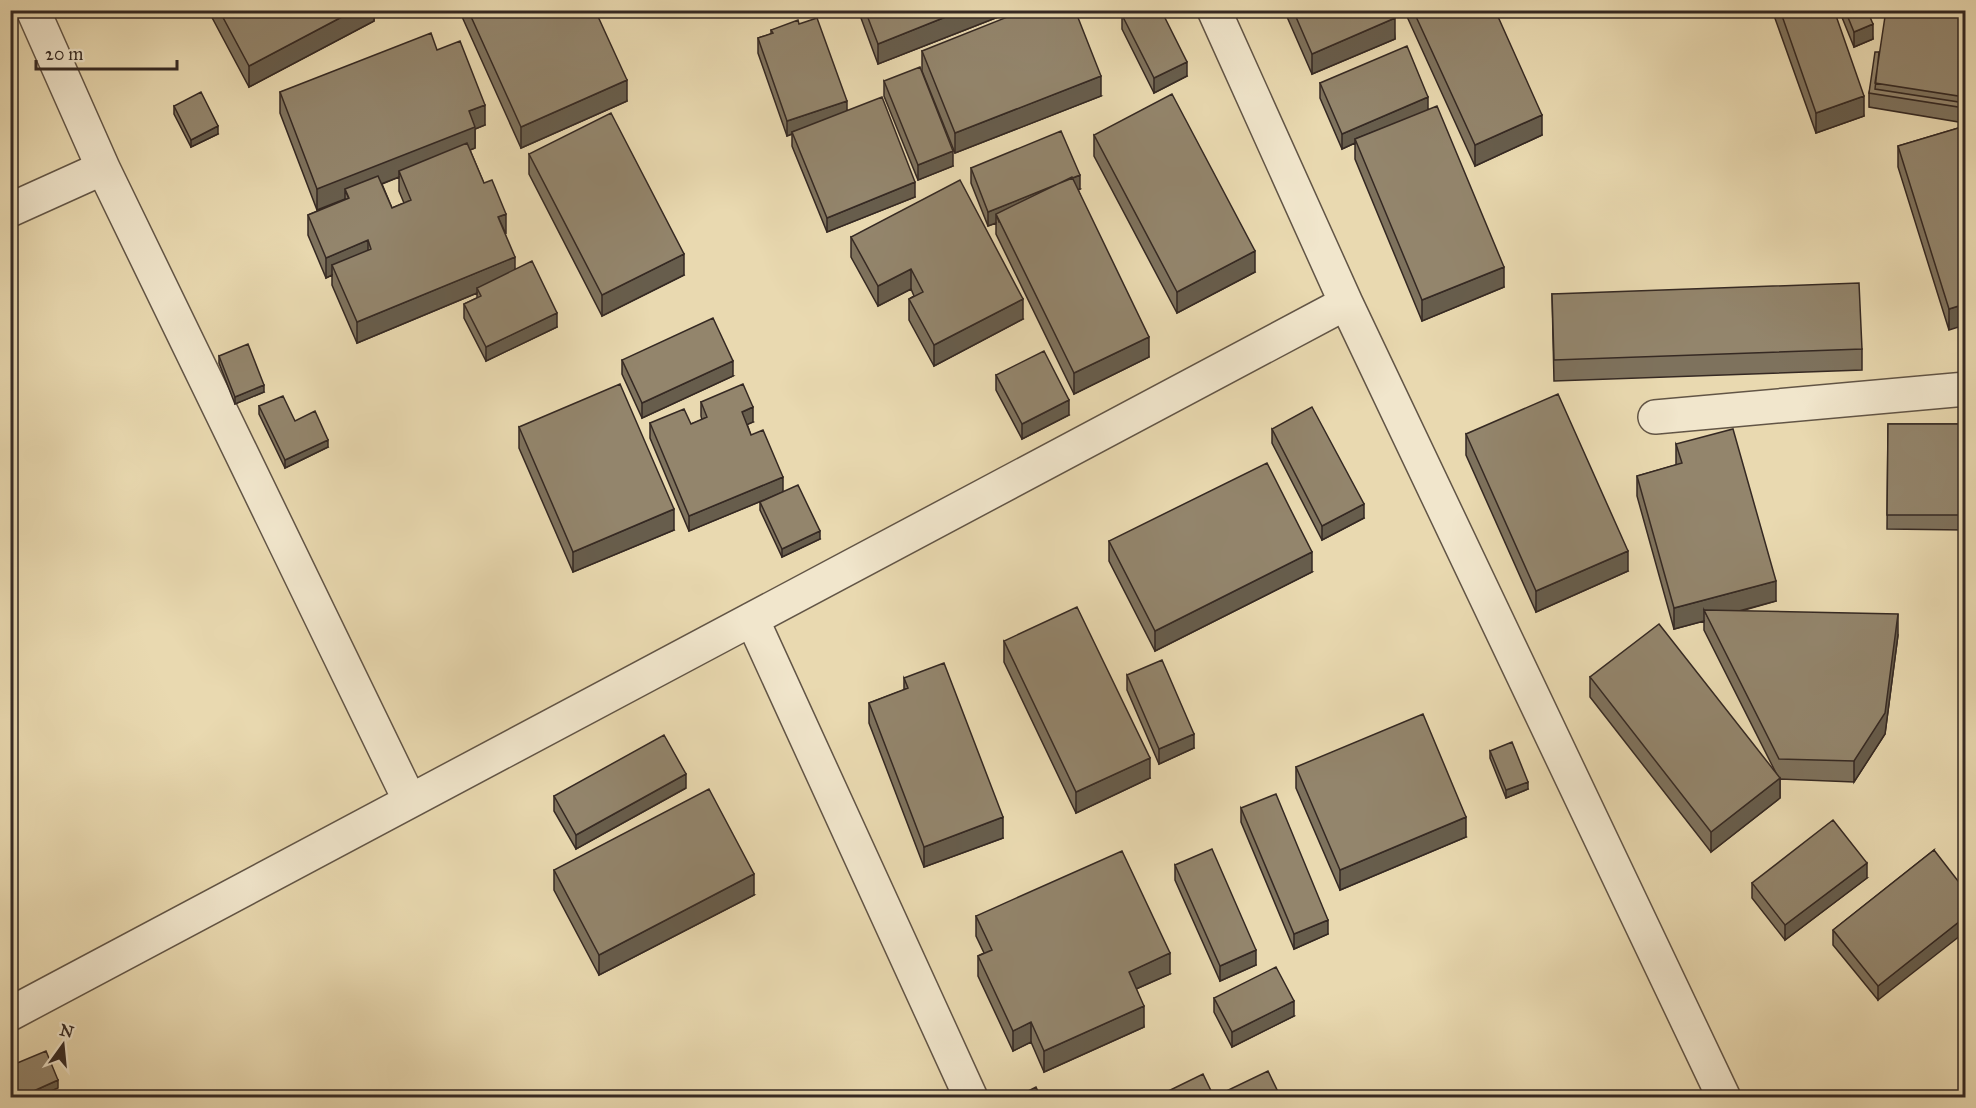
<svg xmlns="http://www.w3.org/2000/svg" width="1976" height="1108" viewBox="0 0 1976 1108" font-family="'IM FELL Great Primer',serif">
	<rect width="100%" height="100%" fill="#e9d9b0"/>
	<filter id="stains"><feTurbulence type="fractalNoise" baseFrequency=".00333" numOctaves="4"/><feColorMatrix values="0 0 0 0 .2 0 0 0 0 .09 0 0 0 0 .02 0 0 0 .5 -.17"/></filter>
	<radialGradient id="worn" r=".72"><stop offset=".6" stop-color="#630" stop-opacity="0"/><stop offset="1" stop-color="#630" stop-opacity=".3"/></radialGradient>
	<g fill="none" stroke-linecap="round" stroke-linejoin="round">
		<defs>
			<path id="minor" d="M33 10 103 168 410 801
				M1214 10 1346 303 1724 1098
				M10 210 103 168
				M1655 417 1966 389
				M752 619 971 1098
				M10 1014 1346 303"/>
		</defs>
		<!-- minor casing -->
		<use href="#minor" stroke="#625546" stroke-width="36"/>
		<!-- minor -->
		<use href="#minor" stroke="#f1e6cc" stroke-width="33"/>
	</g>
	<!-- wall -->
	<path fill="#7e725d" stroke="#352923" stroke-width="1.5" fill-rule="evenodd" d="M208 10H374V21L249 87Z
		M459 10H595L627 101 521 148Z
		M858 10H1016L878 64Z
		M1284 10H1392L1395 39 1312 74Z
		M1404 10H1495L1542 135 1475 166Z
		M1772 10H1834L1864 116 1816 133Z
		M1839 10H1867L1873 39 1854 47Z
		M1965 10V123L1869 107V93L1879 52Z
		M1122 15 1187 76 1154 93 1122 29Z
		M799 24 847 110 915 197 827 232 792 146V134L787 136 758 53V38L771 34V30Z
		M437 50 485 125 475 129V148L470 150 505 234 515 270 557 327 486 361 464 318V304L477 298V293L357 343 332 285V275L326 278 308 235V215L345 200V199L317 210 280 113V92ZM399 177V191L404 203 392 208 382 184Z
		M922 51 1101 96 955 153 922 71Z
		M884 81 953 166 918 180 884 96Z
		M1320 83 1428 109 1504 287 1422 321 1355 159V143L1342 149 1320 98Z
		M174 106 218 134 191 147 174 114Z
		M1965 126 1949 330 1898 167V146Z
		M1094 135 1255 272 1177 313 1094 156Z
		M529 154 684 275 602 316 529 174Z
		M971 168 1080 189 1078 190 1149 357 1074 394 996 234V223L988 226 971 183Z
		M851 237 1023 319 934 366 909 320V299L914 296 911 289 878 306 851 257Z
		M1552 294 1862 349V370L1554 381Z
		M219 356 264 392 235 404 219 363Z
		M622 360 733 376 642 418 622 374Z
		M996 375 1069 415 1022 439 996 390Z
		M701 402 753 422 747 424 751 435 783 492 689 531 650 438V423L691 424 702 420 701 416Z
		M259 406 295 421 328 447 285 468 259 414Z
		M1888 424H1965V530L1887 529Z
		M519 427 674 530 573 572 519 448Z
		M1272 429 1364 518 1322 540 1272 443Z
		M1466 434 1628 571 1536 612 1466 455Z
		M1676 444 1776 601 1741 611 1898 635 1885 734 1854 782 1780 779V798L1711 852 1590 697V677L1777 775 1704 630V621L1674 629 1637 496V476L1676 465Z
		M760 502 820 539 782 557 760 510Z
		M1109 541 1312 572 1155 651 1109 561Z
		M1004 641 1150 778 1076 813 1004 662Z
		M1127 675 1194 748 1159 764 1127 690Z
		M904 678 1003 838 924 867 869 723V703L904 690Z
		M1490 751 1528 789 1506 798 1490 758Z
		M1296 767 1466 837 1340 890 1296 788Z
		M686 788 576 849 554 811V796Z
		M1241 808 1328 934 1294 949 1241 822Z
		M1934 850 1878 1000 1833 945V930Z
		M1175 865 1256 965 1220 981 1175 880Z
		M554 870 754 895 599 975 554 890Z
		M1867 878 1785 940 1752 898V883Z
		M976 916 1170 974 1136 989 1144 1027 1044 1072 1031 1042 1013 1051 978 976V956L984 953 976 936Z
		M1214 998 1294 1016 1232 1047 1214 1012Z"/>
	<!-- shaded-wall -->
	<path fill="#675d4c" stroke="#352923" stroke-width="1.5" d="M355 10H374V21L249 87V66Z
		M963 10H1016L878 64V44Z
		M1395 18V39L1312 74V54Z
		M1873 24V39L1854 47V32Z
		M1187 62V76L1154 93V78Z
		M1101 76V96L955 153V133Z
		M627 80V101L521 148V127Z
		M1864 96V116L1816 133V113Z
		M1428 97V111L1355 139V143L1342 149V134Z
		M847 101V115L792 132V134L787 136V121Z
		M485 105V125L475 129V148L402 177 399 171V177L348 197 345 189V199L317 210V189L469 111Z
		M1542 115V135L1475 166V145Z
		M218 126V134L191 147V140Z
		M953 151V166L918 180V165Z
		M1080 175V189L999 222 996 214V223L988 226V212Z
		M915 182V197L827 232V218Z
		M506 214V234L498 217Z
		M368 240V261L332 265V275L326 278V258Z
		M1255 251V272L1177 313V292Z
		M684 254V275L602 316V295Z
		M515 257V278L477 288V293L357 343V322Z
		M1504 267V287L1422 321V300Z
		M911 269V289L878 306V286Z
		M1023 299V319L934 366V345Z
		M1965 304V325L1949 330V309Z
		M557 313V327L486 361V347Z
		M1149 337V357L1074 394V373Z
		M733 361V376L642 418V403Z
		M264 385V392L235 404V397Z
		M1069 400V415L1022 439V424Z
		M753 407V422L742 427V412Z
		M328 440V447L285 468V460Z
		M783 477V492L689 531V516Z
		M1364 504V518L1322 540V526Z
		M674 509V530L573 572V552Z
		M820 531V539L782 557V549Z
		M1628 551V571L1536 612V591Z
		M1312 552V572L1155 651V631Z
		M1776 581V601L1709 619 1704 610V621L1674 629V608Z
		M1898 614V635L1885 734 1854 782V761Z
		M1194 734V748L1159 764V749Z
		M1150 758V778L1076 813V792Z
		M686 774V788L576 849V835Z
		M1780 778V798L1711 852V832Z
		M1528 782V789L1506 798V790Z
		M1003 817V838L924 867V847Z
		M1466 817V837L1340 890V870Z
		M1867 863V878L1785 940V925Z
		M754 874V895L599 975V955Z
		M1965 917V932L1878 1000V986Z
		M1328 920V934L1294 949V934Z
		M1256 950V965L1220 981V966Z
		M1170 953V974L1129 992V972Z
		M1294 1001V1016L1232 1047V1032Z
		M1144 1006V1027L1044 1072V1051Z
		M1031 1022V1042L1013 1051V1031Z
		M58 1080V1088L35 1098H18Z"/>
	<!-- building -->
	<path fill="#93856c" stroke="#352923" stroke-width="1.5" d="M219 10H355L249 66Z
		M468 10H595L627 80 521 127Z
		M865 10H963L878 44Z
		M1025 10H1075L1101 76 955 133 922 51Z
		M1130 10H1161L1187 62 1154 78 1122 15Z
		M1293 10H1392L1395 18 1312 54Z
		M1413 10H1495L1542 115 1475 145Z
		M1780 10H1834L1864 96 1816 113Z
		M1845 10H1867L1873 24 1854 32Z
		M1886 10H1965V97L1875 83Z
		M817 18 847 101 787 121 758 38 773 33 771 30 798 20 799 24Z
		M431 33 437 50 460 41 485 105 469 111 475 127 317 189 280 92Z
		M1407 46 1428 97 1342 134 1320 83Z
		M1875 52H1879L1875 89 1965 103V108L1869 93Z
		M920 67 953 151 918 165 884 81Z
		M201 92 218 126 191 140 174 106Z
		M1172 94 1255 251 1177 292 1094 135Z
		M882 97 915 182 827 218 792 132Z
		M1437 106 1504 267 1422 300 1355 139Z
		M611 113 684 254 602 295 529 154Z
		M1965 126V304L1949 309 1898 146Z
		M1061 131 1080 175 988 212 971 168Z
		M467 143 484 183 492 180 506 214 498 217 515 257 357 322 332 265 371 249 368 240 326 258 308 215 349 198 345 189 378 176 392 208 411 200 399 171Z
		M1072 177 1149 337 1074 373 996 214Z
		M960 180 1023 299 934 345 909 299 923 292 911 269 878 286 851 237Z
		M532 261 557 313 486 347 464 304 481 296 477 288Z
		M1859 283 1862 349 1554 360 1552 294Z
		M713 318 733 361 642 403 622 360Z
		M248 344 264 385 235 397 219 356Z
		M1044 351 1069 400 1022 424 996 375Z
		M620 384 674 509 573 552 519 427Z
		M743 384 753 407 742 412 751 435 763 430 783 477 689 516 650 423 684 409 691 424 707 417 701 402Z
		M1558 394 1628 551 1536 591 1466 434Z
		M283 396 295 421 315 411 328 440 285 460 259 406Z
		M1312 407 1364 504 1322 526 1272 429Z
		M1888 424H1965V515H1887Z
		M1733 429 1776 581 1674 608 1637 476 1682 463 1676 444Z
		M1267 463 1312 552 1155 631 1109 541Z
		M798 485 820 531 782 549 760 502Z
		M1077 607 1150 758 1076 792 1004 641Z
		M1704 610 1898 614 1885 713 1854 761 1779 759Z
		M1659 624 1780 778 1711 832 1590 677Z
		M1162 660 1194 734 1159 749 1127 675Z
		M944 663 1003 817 924 847 869 703 908 688 904 678Z
		M1423 714 1466 817 1340 870 1296 767Z
		M664 735 686 774 576 835 554 796Z
		M1512 742 1528 782 1506 790 1490 751Z
		M709 789 754 874 599 955 554 870Z
		M1276 794 1328 920 1294 934 1241 808Z
		M1833 820 1867 863 1785 925 1752 883Z
		M1212 849 1256 950 1220 966 1175 865Z
		M1934 850 1965 890V917L1878 986 1833 930Z
		M1122 851 1170 953 1129 972 1144 1006 1044 1051 1031 1022 1013 1031 978 956 992 950 976 916Z
		M1276 967 1294 1001 1232 1032 1214 998Z
		M46 1051 58 1080 18 1098H10V1066Z
		M1268 1071 1281 1098H1154L1203 1074 1214 1097Z
		M1036 1087 1041 1098H1014Z"/>
	<!-- margin -->
	<rect width="1976" height="1108" fill="none" stroke="#e9d9b0" stroke-width="36"/>
	<rect x="12" y="12" width="1952" height="1084" fill="none" stroke="#352923" stroke-width="3"/>
	<rect x="18" y="18" width="1940" height="1072" fill="none" stroke="#352923" stroke-width="1.5"/>
	<!-- north arrow -->
	<g transform="translate(63 1045) rotate(15)" stroke="#f1e6cc" stroke-width="4.5" paint-order="stroke">
	<path d="M0-4.5L10 22L0 15L-10 22Z" fill="#352923"/>
	<text y="-9" font-size="16" font-weight="bold" text-anchor="middle" fill="#352923">N</text>
	</g>
	<!-- scale -->
	<path d="M36 60v9h141v-9" fill="none" stroke="#352923" stroke-width="3"/>
	<text x="45" y="60" font-size="18" fill="#352923" stroke="#f1e6cc" stroke-width="4.5" paint-order="stroke">20 m</text>
	<rect width="100%" height="100%" filter="url(#stains)"/>
	<rect width="100%" height="100%" fill="url(#worn)"/>
</svg>
